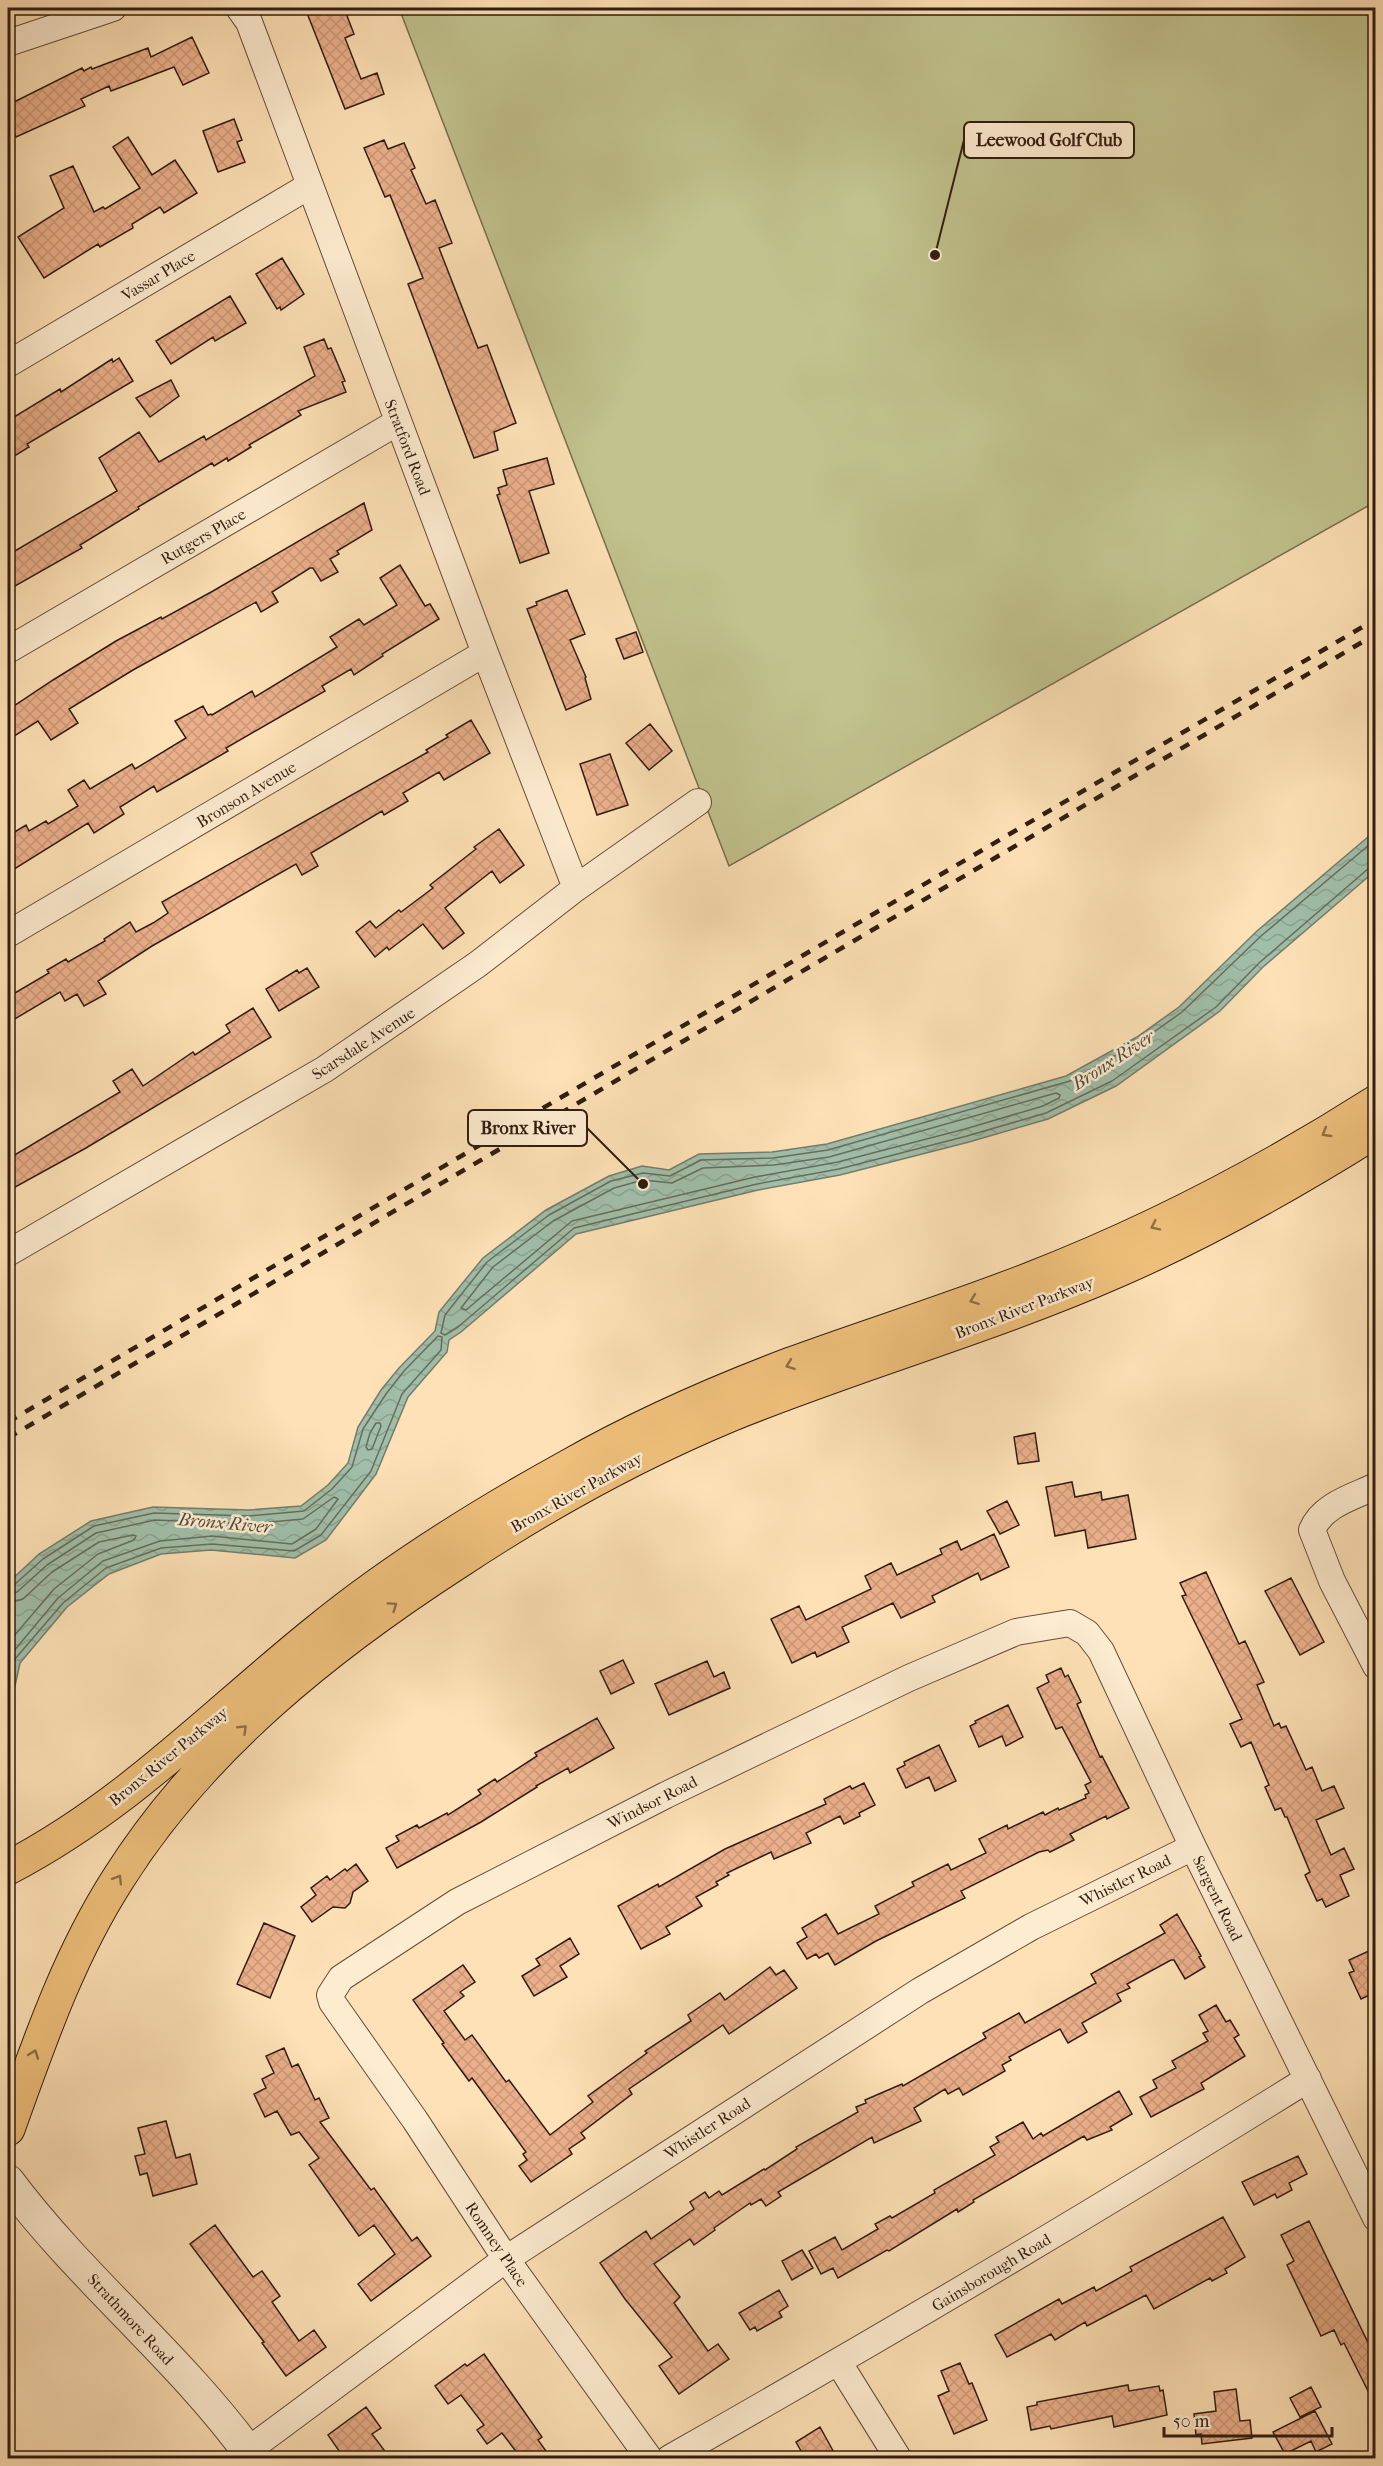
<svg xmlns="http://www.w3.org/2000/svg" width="1383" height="2466" viewBox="0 0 1383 2466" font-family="'IM FELL French Canon',serif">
	<defs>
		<pattern id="water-waves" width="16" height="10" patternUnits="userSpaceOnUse" patternTransform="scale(1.5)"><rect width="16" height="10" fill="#a0bea9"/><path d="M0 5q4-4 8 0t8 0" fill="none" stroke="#8aa390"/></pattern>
		<pattern id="building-cross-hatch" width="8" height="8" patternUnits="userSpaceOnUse" patternTransform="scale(1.5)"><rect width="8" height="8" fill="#ebb08b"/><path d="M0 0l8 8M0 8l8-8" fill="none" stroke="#ca9777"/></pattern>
	</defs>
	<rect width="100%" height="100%" fill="#fee1b6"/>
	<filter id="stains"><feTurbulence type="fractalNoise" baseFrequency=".00333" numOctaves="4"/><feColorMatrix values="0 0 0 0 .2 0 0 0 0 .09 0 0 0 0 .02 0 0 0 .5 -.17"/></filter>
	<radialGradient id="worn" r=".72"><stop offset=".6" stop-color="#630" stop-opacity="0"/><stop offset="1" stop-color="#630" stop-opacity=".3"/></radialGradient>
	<!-- grass -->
	<path fill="#c1c28d" stroke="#796f4e" stroke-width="1.5" d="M399 8H1375V502L729 866Z"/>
	<!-- water -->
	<path fill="url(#water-waves)" stroke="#747d6c" stroke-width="1.5" d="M1375 831V871L1263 967 1220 1011 1116 1086 1048 1119 969 1142 840 1175 758 1190 576 1234 461 1332 449 1340 447 1352 408 1397 376 1474 326 1540 295 1558 211 1550 161 1554 109 1574 67 1607 20 1663 8 1718V1583L39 1554 91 1521 153 1507 249 1510 301 1506 328 1485 348 1463 358 1427 381 1390 399 1368 435 1331 439 1312 483 1258 546 1210 609 1176 642 1166 669 1170 699 1154 772 1152 827 1144 1066 1076 1137 1037 1179 1007 1257 931Z"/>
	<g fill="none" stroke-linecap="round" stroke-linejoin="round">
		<!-- shore -->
		<path stroke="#686d5c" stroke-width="1.5" d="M1376 839 1261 936 1182 1012 1140 1042 1070 1081 828 1150 773 1158 701 1160 670 1176 643 1173 611 1181 549 1215 487 1262 445 1315 441 1333 445 1335 458 1327 574 1228 757 1184 839 1169 967 1136 1046 1113 1112 1081 1216 1007 1259 963 1369 868 1376 866
			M1056 1093 1060 1095 1059 1098 1043 1106 965 1129 838 1162 755 1177 572 1221 466 1310 461 1308 493 1267 553 1221 614 1188 643 1180 672 1183 703 1168 774 1165 829 1157Z
			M376 1423H380L381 1426 372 1449 368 1450 366 1447 370 1433Z
			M8 1587 14 1585 43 1559 94 1526 154 1513 249 1516 304 1511 332 1489 352 1467 363 1429 386 1394 404 1371 438 1336 442 1337 441 1350 402 1394 371 1471 321 1535 294 1551 212 1544 161 1548 106 1568 63 1603 15 1659 8 1690
			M8 1594 17 1592 47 1565 96 1533 155 1520 249 1524 303 1519 334 1497 338 1499 316 1529 292 1544 212 1536 160 1541 103 1561 58 1598 8 1658
			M8 1603 23 1599 52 1572 99 1542 133 1535 136 1536 134 1540 98 1554 54 1589 8 1643"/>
	</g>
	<!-- building -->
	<path fill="url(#building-cross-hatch)" stroke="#311c10" stroke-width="1.5" d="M305 8H344L354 34 345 38 361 79 377 73 384 94 345 109Z
		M192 37 209 73 183 85 174 67 111 91 109 86 81 99 85 106 16 137 8 120V105L82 68 84 71 91 67 92 69 148 48 151 57Z
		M234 119 242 140 237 142 245 162 218 172 203 131Z
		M128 137 152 175 175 160 197 193 164 213 160 207 132 224 133 228 100 247 98 244 44 278 18 237 64 208 50 176 73 166 94 212 103 207 105 209 140 188 113 147Z
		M384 140 388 149 404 143 415 168 411 170 426 204 435 200 452 243 439 248 478 348 487 345 516 423 494 432 498 450 474 458 408 284 423 278 390 195 385 197 364 148Z
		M282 258 304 294 281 310 280 307 277 309 256 274Z
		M230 296 246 323 215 341 213 337 171 364 156 341Z
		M324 339 328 349 331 348 345 381 342 382 346 392 298 411 301 415 249 445 251 447 228 461 227 458 214 466 212 463 138 507 139 509 80 545 82 548 8 590V555L117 491 99 458 139 432 159 462 204 436 206 440 315 376 304 347Z
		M119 358 133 381 27 444 29 447 8 460V413L11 419 60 389 61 392 112 359 113 362Z
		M171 380 179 396 150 417 136 398Z
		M547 458 554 484 529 491 549 553 520 563 497 495 500 494 498 488 507 485 503 470Z
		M364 503 372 530 337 551 339 554 330 559 338 572 321 581 313 568H310L272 592 278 602 261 612 256 602 133 670 69 709 78 723 51 740 38 721 8 740V710L53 680 116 641 161 617 162 619 213 591Z
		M400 565 425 606 430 604 439 619 382 654 383 656 354 675 351 669 322 686 325 691 226 748 228 751 202 766 157 792 154 786 120 807 124 814 94 833 88 823 8 873V836L26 825 29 831 46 821 48 824 78 806 68 790 84 780 90 789 132 764 135 769 186 738 175 721 203 706 208 715 211 714 212 715 252 691 255 697 337 647 330 637 359 619 364 625 397 605 380 578Z
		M567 590 585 634 570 640 586 677 585 678 591 699 566 710 527 609 537 605 536 602Z
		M636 632 643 652 624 659 616 639Z
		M471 720 490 753 444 780 439 772 403 793 408 801 384 815 382 811 311 853 318 866 302 875 296 864 152 946 98 981 106 994 84 1006 77 994 65 1001 60 992 8 1023V997L49 973 47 970 66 959 68 962 105 941 104 939 130 922 136 932 153 923 168 913 162 902 428 752 426 750 448 737 446 735Z
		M650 724 672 751 649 770 626 743Z
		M610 754 628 805 597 815 580 764Z
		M499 829 524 865 500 883 492 871 445 908 464 933 443 949 423 924 389 950 387 947 375 957 356 932 370 921 376 928 399 910 401 912 433 888 430 885 476 849 474 847Z
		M307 968 319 987 279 1011 266 989 297 970 299 973Z
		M253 1008 271 1037 86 1148 8 1191V1159L120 1092 113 1081 132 1069 143 1086 193 1052 195 1055 230 1032 226 1025Z
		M1035 1433 1039 1461 1018 1464 1014 1437Z
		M1072 1482 1075 1497 1101 1492 1102 1500 1128 1495 1136 1539 1088 1548 1085 1530 1055 1536 1046 1487Z
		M1007 1501 1019 1525 1000 1534 987 1511Z
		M994 1534 1009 1567 981 1580 978 1573 932 1596 935 1602 901 1618 893 1603 842 1627 849 1642 817 1657 815 1652 792 1663 771 1619 799 1606 806 1620 871 1589 865 1576 891 1563 897 1575 942 1554 940 1549 957 1541 961 1550Z
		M1206 1572 1239 1644 1245 1641 1264 1682 1257 1685 1274 1726 1279 1723 1281 1728 1286 1726 1306 1770 1312 1767 1322 1791 1334 1786 1344 1808 1316 1820 1331 1855 1344 1848 1354 1869 1340 1875 1349 1896 1326 1907 1322 1899 1317 1901 1305 1875 1310 1872 1287 1817H1285L1281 1808 1275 1810 1265 1787 1269 1785 1251 1742 1241 1747 1230 1724 1242 1719 1182 1596 1186 1595 1180 1583Z
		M1291 1578 1324 1642 1300 1655 1265 1591Z
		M623 1660 634 1683 611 1694 600 1671Z
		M707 1661 714 1677 724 1672 730 1688 669 1715 655 1684Z
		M1061 1668 1065 1677 1068 1675 1081 1702 1077 1704 1100 1757 1102 1756 1129 1808 1107 1819 1106 1816 1070 1834 1074 1840 1050 1852 1048 1850 1039 1852 961 1891 965 1898 876 1941 835 1965 828 1953 819 1958 816 1954 807 1959 797 1943 807 1937 802 1928 826 1914 838 1934 879 1914 875 1906 914 1886 912 1882 948 1864 951 1870 986 1853 979 1839 1007 1825 1008 1829 1043 1812 1045 1815 1058 1808 1059 1810 1086 1798 1085 1795 1089 1793 1085 1785 1091 1782 1062 1727 1056 1729 1037 1688 1049 1682 1046 1675Z
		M1008 1705 1023 1737 1006 1746 1002 1736 979 1747 970 1726 976 1723 975 1721Z
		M597 1718 614 1748 570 1773 568 1768 536 1786 537 1787 481 1822 397 1868 386 1848 399 1841 396 1836 417 1825 419 1828 447 1813 448 1815 481 1794 478 1790 495 1779 497 1782 537 1756 535 1753Z
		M939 1745 956 1781 935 1791 929 1777 906 1788 897 1769 905 1765 904 1762Z
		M864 1783 875 1805 859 1813 860 1816 844 1824 840 1816 806 1833 811 1843 774 1859 771 1852 727 1873 729 1875 716 1882 718 1885 696 1897 702 1906 666 1927 670 1934 641 1949 618 1906 658 1884 659 1887 725 1849 826 1804 824 1799 850 1786 852 1789Z
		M356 1864 368 1881 353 1892 350 1903 345 1908 333 1907 312 1922 301 1907 316 1895 311 1888 327 1876 330 1880 345 1869 347 1871Z
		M1177 1914 1201 1956 1199 1957 1205 1967 1185 1979 1174 1960H1171L1127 1984 1130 1988 1117 1994 1121 2001 1082 2023 1087 2032 1068 2043 1060 2029 1009 2057 1011 2060 1002 2065 1005 2071 963 2095 959 2088 948 2094 945 2089 914 2108 921 2121 874 2143 872 2137 778 2192 781 2196 766 2206 761 2199 751 2205 750 2203 714 2228 715 2230 694 2245 690 2239 654 2264 680 2297 674 2303 708 2351 718 2344 729 2359 679 2394 659 2366 672 2357 625 2299 600 2263 646 2231 651 2239 694 2209 690 2202 705 2192 709 2198 719 2191 722 2195 764 2169 765 2170 797 2149 796 2147 858 2112 856 2107 866 2103 865 2100 902 2084 903 2086 986 2038 983 2033 1019 2013 1025 2023 1096 1983 1091 1974 1165 1933 1160 1925Z
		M264 1923 295 1936 270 1998 237 1984Z
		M570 1938 579 1954 560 1966 567 1977 534 1996 522 1976 540 1965 536 1959Z
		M1371 1950 1376 1960V1992L1361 1999 1349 1973 1354 1971 1349 1960Z
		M463 1965 475 1982 460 1992 464 1996 444 2011 465 2040 472 2035 506 2082 509 2080 550 2135 593 2102 588 2096 647 2053 645 2051 691 2021 688 2015 720 1993 725 2000 770 1967 776 1975 784 1970 797 1988 729 2034 723 2025 629 2089 632 2094 581 2133 585 2138 569 2149 572 2154 531 2182 519 2166 527 2160 523 2154 526 2152 472 2078 469 2081 442 2044 444 2043 413 2000Z
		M1216 2005 1226 2022 1230 2020 1239 2035 1234 2038 1245 2056 1201 2083 1204 2089 1151 2117 1140 2097 1157 2088 1153 2080 1176 2068 1172 2061 1208 2041 1203 2033 1208 2031 1199 2015Z
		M284 2048 292 2067 298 2064 315 2100 319 2098 329 2118 320 2122 371 2190 374 2188 412 2241 417 2237 431 2256 371 2301 358 2284 395 2254 374 2225 359 2236 309 2165 319 2158 299 2132 291 2135 277 2111 265 2117 254 2094 266 2088 262 2079 274 2073 266 2056Z
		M1119 2091 1132 2114 1110 2127 1112 2130 1087 2140 1084 2136 973 2200 974 2202 958 2212 957 2209 889 2251 887 2250 838 2278 833 2268 821 2274 809 2251 835 2237 842 2250 878 2229 875 2224 890 2216 892 2218 935 2193 934 2190 995 2155 990 2147 999 2142 996 2137 1023 2122 1033 2139 1041 2133 1043 2136Z
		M166 2121 176 2158 190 2154 197 2184 153 2196 147 2173 140 2175 135 2156 145 2154 138 2128Z
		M1298 2156 1307 2174 1289 2183 1292 2190 1277 2198 1275 2194 1254 2205 1242 2182Z
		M1223 2217 1245 2257 1225 2269 1227 2273 1212 2281 1210 2278 1154 2309 1146 2295 1087 2326 1085 2322 1055 2340 1051 2334 1007 2357 995 2335 1059 2299 1062 2304 1094 2287 1096 2291 1132 2271 1130 2267Z
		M1309 2221 1376 2359V2407L1344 2343 1341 2345 1334 2330 1321 2336 1287 2265 1294 2261 1281 2235Z
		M215 2225 253 2277 262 2271 280 2296 272 2302 299 2341 314 2330 326 2347 286 2376 262 2343 264 2342 190 2244Z
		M802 2250 813 2268 792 2280 782 2261Z
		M779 2290 788 2306 779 2312 782 2317 757 2331 755 2327 750 2330 739 2313Z
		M484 2354 542 2437 538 2440 551 2458H521L502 2433 487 2444 477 2430 484 2425 461 2395 448 2404 435 2386 465 2364 467 2366Z
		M960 2363 969 2384 972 2383 987 2420 954 2434 938 2396 949 2391 941 2371Z
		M1128 2385 1129 2391 1159 2386 1160 2391 1163 2390 1167 2415 1114 2427 1112 2416 1051 2429 1050 2426 1031 2430 1027 2407 1037 2405V2402Z
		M1311 2387 1321 2407 1300 2417 1290 2398Z
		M1236 2389 1240 2421 1250 2420 1252 2438 1202 2444 1201 2434 1196 2435 1194 2414 1216 2411 1214 2392Z
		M366 2407 381 2428 372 2434 390 2458H344L328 2435Z
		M1315 2411 1332 2444 1316 2452 1311 2441 1285 2454 1273 2432Z
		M820 2427 837 2458H805L796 2442Z"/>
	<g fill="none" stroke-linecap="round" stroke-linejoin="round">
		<defs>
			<path id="minor" d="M239 8 249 22 485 653 576 888
				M8 43 113 8
				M8 364 309 186
				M8 650 398 422
				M8 934 485 653
				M8 1253 325 1069 478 964 576 888 698 802
				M1376 1486C1353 1497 1322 1505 1312 1530L1332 1581 1376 1666
				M839 2363 898 2458
				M247 2451 506 2259 920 1991 1031 1927 1193 1847
				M649 2458 506 2259 415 2120 332 2002 330 1995 341 1978 457 1902 666 1795 909 1678 1016 1632 1070 1623 1087 1633 1101 1651 1193 1847 1376 2218
				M670 2458C885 2336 1098 2210 1308 2079"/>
			<path id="tertiary" d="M8 2181C82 2280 181 2358 253 2458"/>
			<path id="trunk" d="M8 1868C127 1806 213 1715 316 1632 393 1569 480 1515 567 1467 639 1426 714 1393 791 1364 870 1335 951 1310 1030 1279 1151 1232 1266 1172 1376 1102
				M8 2129C39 2043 68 1957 118 1879 201 1747 328 1646 458 1562 544 1505 634 1455 730 1415 858 1363 992 1326 1119 1270 1208 1231 1293 1183 1376 1131"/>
		</defs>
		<!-- minor casing -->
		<use href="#minor" stroke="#644d3a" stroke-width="28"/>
		<!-- tertiary casing -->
		<use href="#tertiary" stroke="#644d3a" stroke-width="34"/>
		<!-- trunk casing -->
		<use href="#trunk" stroke="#311c10" stroke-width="35"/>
		<!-- minor -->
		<use href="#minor" stroke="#feecd0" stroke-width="26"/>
		<!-- tertiary -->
		<use href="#tertiary" stroke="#feecd0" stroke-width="32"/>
		<!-- trunk -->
		<use href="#trunk" stroke="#efc07b" stroke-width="33"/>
		<!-- rail -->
		<path stroke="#311c10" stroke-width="4.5" stroke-dasharray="10 10" stroke-linecap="butt" d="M8 1422 1376 619
			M8 1438 1376 634"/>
	</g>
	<!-- one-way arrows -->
	<defs><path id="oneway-chevron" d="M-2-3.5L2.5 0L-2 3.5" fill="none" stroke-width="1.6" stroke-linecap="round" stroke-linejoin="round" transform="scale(1.5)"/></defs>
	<g stroke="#906e46">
		<use href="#oneway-chevron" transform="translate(1326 1133) rotate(149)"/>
		<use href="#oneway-chevron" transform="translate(1155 1226) rotate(154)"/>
		<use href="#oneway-chevron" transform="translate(974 1300) rotate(160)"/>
		<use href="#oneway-chevron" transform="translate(790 1365) rotate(160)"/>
		<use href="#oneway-chevron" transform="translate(393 1606) rotate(-35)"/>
		<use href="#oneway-chevron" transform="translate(243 1729) rotate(-44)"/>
		<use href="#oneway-chevron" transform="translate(118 1879) rotate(-58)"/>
		<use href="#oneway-chevron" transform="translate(34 2054) rotate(-70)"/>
	</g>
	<g text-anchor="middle" stroke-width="5" stroke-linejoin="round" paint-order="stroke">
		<!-- street labels -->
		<g font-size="16" fill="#311c10" stroke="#feecd0">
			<text transform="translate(158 275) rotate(-31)" y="6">Vassar Place</text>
			<text transform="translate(408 447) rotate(69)" y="6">Stratford Road</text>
			<text transform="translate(203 536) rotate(-30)" y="6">Rutgers Place</text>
			<text transform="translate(246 794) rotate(-31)" y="6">Bronson Avenue</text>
			<text transform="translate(363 1043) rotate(-33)" y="6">Scarsdale Avenue</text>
			<text transform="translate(1024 1307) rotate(-21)" y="6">Bronx River Parkway</text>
			<text transform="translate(576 1492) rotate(-29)" y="6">Bronx River Parkway</text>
			<text transform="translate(168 1756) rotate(-39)" y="6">Bronx River Parkway</text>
			<text transform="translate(652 1802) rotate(-27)" y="6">Windsor Road</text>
			<text transform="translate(1125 1880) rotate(-26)" y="6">Whistler Road</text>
			<text transform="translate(1218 1898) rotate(64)" y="6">Sargent Road</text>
			<text transform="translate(707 2128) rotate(-33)" y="6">Whistler Road</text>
			<text transform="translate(497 2244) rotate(56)" y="6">Romney Place</text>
			<text transform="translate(991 2272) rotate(-31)" y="6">Gainsborough Road</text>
			<text transform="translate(131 2319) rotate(47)" y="6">Strathmore Road</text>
		</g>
		<!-- water labels -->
		<g font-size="18" font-style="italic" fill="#524d3e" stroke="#feecd0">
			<text transform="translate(1113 1060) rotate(-33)" y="6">Bronx River</text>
			<text transform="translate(225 1523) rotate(5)" y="6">Bronx River</text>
		</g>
	</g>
	<!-- callouts -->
	<path fill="none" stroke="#311c10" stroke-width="2" d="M935 255L964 140M643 1184L587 1128"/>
	<g fill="#311c10" stroke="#feecd0" stroke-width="2">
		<circle cx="935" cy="255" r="6"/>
		<circle cx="643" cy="1184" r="6"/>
	</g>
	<g fill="#feecd0" stroke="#311c10" stroke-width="2">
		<rect x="964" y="122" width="170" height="36" rx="6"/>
		<rect x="468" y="1110" width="119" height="36" rx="6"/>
	</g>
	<g font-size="18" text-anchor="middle" font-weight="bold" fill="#311c10">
		<text x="1049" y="146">Leewood Golf Club</text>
		<text x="528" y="1134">Bronx River</text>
	</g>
	<!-- margin -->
	<rect width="1383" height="2466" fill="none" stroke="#fee1b6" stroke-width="30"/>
	<rect x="9" y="9" width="1365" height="2448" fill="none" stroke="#311c10" stroke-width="3"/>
	<rect x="15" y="15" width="1353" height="2436" fill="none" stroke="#311c10" stroke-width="1.5"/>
	<!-- scale -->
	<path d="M1164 2427v9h168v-9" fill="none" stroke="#311c10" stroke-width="3"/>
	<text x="1173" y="2427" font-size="18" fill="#311c10" stroke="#feecd0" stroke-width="4.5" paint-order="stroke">50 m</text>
	<rect width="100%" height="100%" filter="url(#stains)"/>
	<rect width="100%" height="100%" fill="url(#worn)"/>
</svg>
